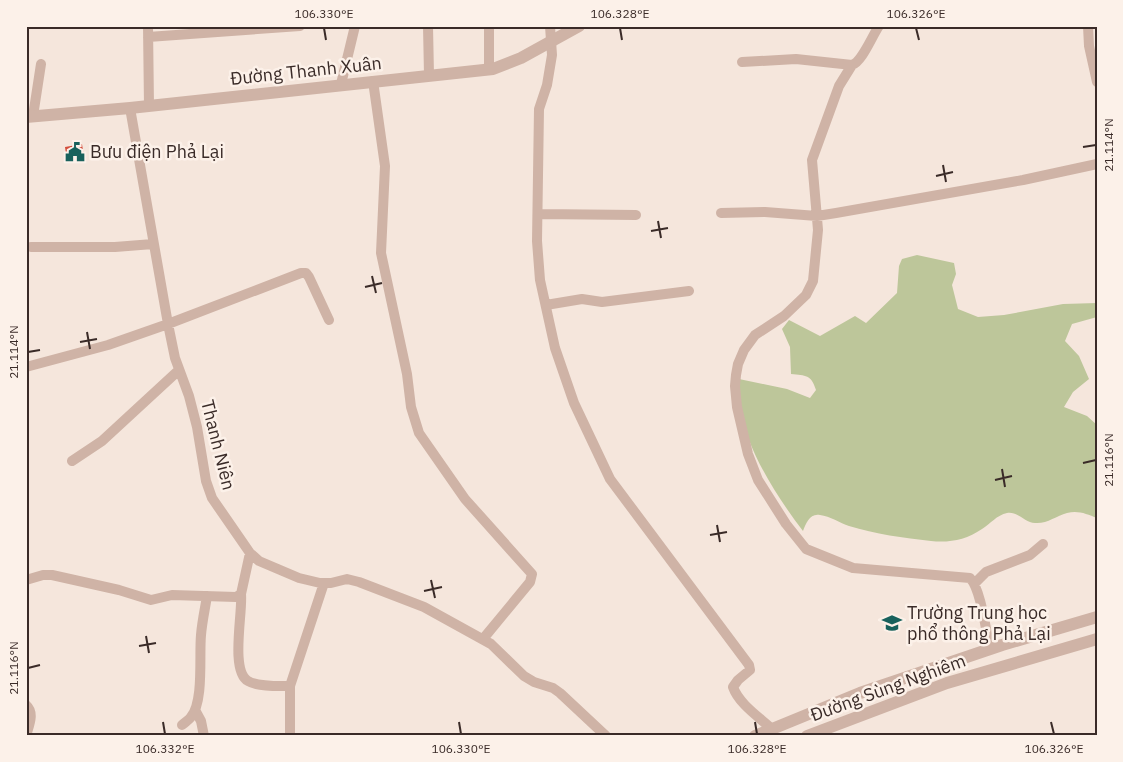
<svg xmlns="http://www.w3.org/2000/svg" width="1123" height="762" viewBox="0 0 1123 762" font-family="'IBM Plex Sans',sans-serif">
	<rect width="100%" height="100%" fill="#f5e6dc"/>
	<!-- green -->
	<path fill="#bdc69a" d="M917 255 954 263 956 274 952 285 958 309 978 317 1004 315 1063 304 1097 303V317L1072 324 1065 341 1079 356 1089 379 1073 392 1064 407 1087 416 1097 425V518C1087 514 1078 510 1067 513 1056 516 1047 524 1035 523 1025 523 1018 511 1007 513 997 515 990 524 982 529 966 540 949 543 931 541 904 538 875 534 849 526 840 523 830 516 820 515 810 513 806 523 803 531 777 497 746 449 740 407 739 398 740 388 739 379L787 389 810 398 816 390C811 374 806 376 791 374L790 347 782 329 789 320 820 336 855 316 866 323 897 293 899 266 902 259Z"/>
	<!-- building -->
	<path fill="#d34d3c" d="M82 144 84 157 67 160 65 147Z"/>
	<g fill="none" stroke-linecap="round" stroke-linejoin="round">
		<!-- minor -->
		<path stroke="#cfb3a6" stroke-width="10" d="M148 26 149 106
			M428 26 429 75
			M489 26V69
			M550 26 552 55 547 85 539 109 537 241 540 280 555 348 574 403 610 479 749 665 750 670 738 680 733 687C739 704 759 717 772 729
			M879 26C872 36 862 62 852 65L839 86 812 160 818 230 813 281 806 295 784 316 755 335 744 350 738 364 736 375 735 386 737 407 748 454 758 480 786 524 806 549 853 568 970 578C981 589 986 632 990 649
			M1088 26 1089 46 1097 82
			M148 37 300 26
			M742 62 796 59 852 65
			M373 81 385 166 381 253 407 374 411 407 419 433 465 499 532 574 530 582 483 639
			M341 84 355 26
			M130 108 168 324 175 358 189 396 197 427 206 481 212 498 250 553 259 561 299 578 320 583H331L347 579 359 582 424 607 491 644 524 676 534 682 553 688 560 693 606 736
			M33 116 41 64
			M721 213 765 212 817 216 836 213 1023 180 1097 164
			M538 214 636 215
			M31 247H115L153 244
			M546 305 582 299 602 302 689 291
			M26 367 108 345 168 324 301 273H306L309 277 329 320
			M72 461 102 441 179 370
			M26 580 43 575H52L119 590 151 600 172 595 236 597 241 594 250 553
			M975 583 986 572 1030 555 1043 544
			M241 594C243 612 230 671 248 681 258 687 279 686 290 686
			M26 705C35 713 29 725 26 736
			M195 710 201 721 204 736
			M182 725C185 722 189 720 191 717 204 701 199 656 201 635 202 622 205 609 207 596
			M290 736V686L324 583"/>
		<!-- tertiary -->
		<path stroke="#cfb3a6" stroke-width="12" d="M26 117 130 108 493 69 521 58 579 26
			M755 736 860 693 1002 645 1097 617
			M807 736 947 683 1097 639"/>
	</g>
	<!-- ticks -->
	<path fill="none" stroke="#3a2b28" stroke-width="2" d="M324 28 326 40M620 28 622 40M916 28 919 40M1083 147 1096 145M943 165 946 182M936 176 953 172M658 221 661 238M651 231 668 228M372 276 376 293M365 287 382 283M87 332 90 349M80 342 97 339M28 352 40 350M1083 463 1096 460M1002 469 1005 487M995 480 1012 476M717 525 720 542M710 535 727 532M431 580 435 598M424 591 442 587M146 636 149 653M139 646 156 643M28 668 40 665M163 722 165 734M459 722 461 734M755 722 757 734M1051 722 1054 734"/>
	<!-- icons -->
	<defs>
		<symbol id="civic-bare" viewBox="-9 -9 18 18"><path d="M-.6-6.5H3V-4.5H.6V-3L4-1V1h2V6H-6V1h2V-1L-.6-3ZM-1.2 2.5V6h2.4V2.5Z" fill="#18615c" stroke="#fcf1e9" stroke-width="2.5" paint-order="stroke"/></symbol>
		<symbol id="school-bare" viewBox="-9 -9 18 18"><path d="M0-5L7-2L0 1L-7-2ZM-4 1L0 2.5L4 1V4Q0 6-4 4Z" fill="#18615c" stroke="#fcf1e9" stroke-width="2.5" paint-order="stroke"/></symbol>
	</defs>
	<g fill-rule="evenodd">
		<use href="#civic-bare" x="61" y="138" width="28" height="28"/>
		<use href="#school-bare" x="878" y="609" width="28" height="28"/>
	</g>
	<g text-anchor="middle" stroke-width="5" stroke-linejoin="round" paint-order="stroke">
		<!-- street labels -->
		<g font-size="18" fill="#3a2b28" stroke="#fcf1e9">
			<text transform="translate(306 71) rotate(-6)" y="6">Đường Thanh Xuân</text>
			<text transform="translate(218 445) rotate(76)" y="6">Thanh Niên</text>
			<text transform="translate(888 688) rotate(-20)" y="6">Đường Sùng Nghiêm</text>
		</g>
		<!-- poi labels -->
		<g font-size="18" fill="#3a2b28" stroke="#fcf1e9" text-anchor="start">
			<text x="90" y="158">Bưu điện Phả Lại</text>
			<text x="907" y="619">Trường Trung học<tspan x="907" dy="21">phổ thông Phả Lại</tspan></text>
		</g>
	</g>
	<!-- border -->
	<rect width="1123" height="762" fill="none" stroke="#fcf1e9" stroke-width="55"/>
	<rect x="28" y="28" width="1068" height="706" fill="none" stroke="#3a2b28" stroke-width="2"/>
	<g font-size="12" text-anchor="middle" fill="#3a2b28">
		<text x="324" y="18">106.330°E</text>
		<text x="620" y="18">106.328°E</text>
		<text x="916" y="18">106.326°E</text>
		<text transform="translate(1109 145) rotate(-90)" y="4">21.114°N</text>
		<text transform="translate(14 352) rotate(-90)" y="4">21.114°N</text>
		<text transform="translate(1109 460) rotate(-90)" y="4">21.116°N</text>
		<text transform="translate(14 668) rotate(-90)" y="4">21.116°N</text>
		<text x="165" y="753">106.332°E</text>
		<text x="461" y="753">106.330°E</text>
		<text x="757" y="753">106.328°E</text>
		<text x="1054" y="753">106.326°E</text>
	</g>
</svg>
